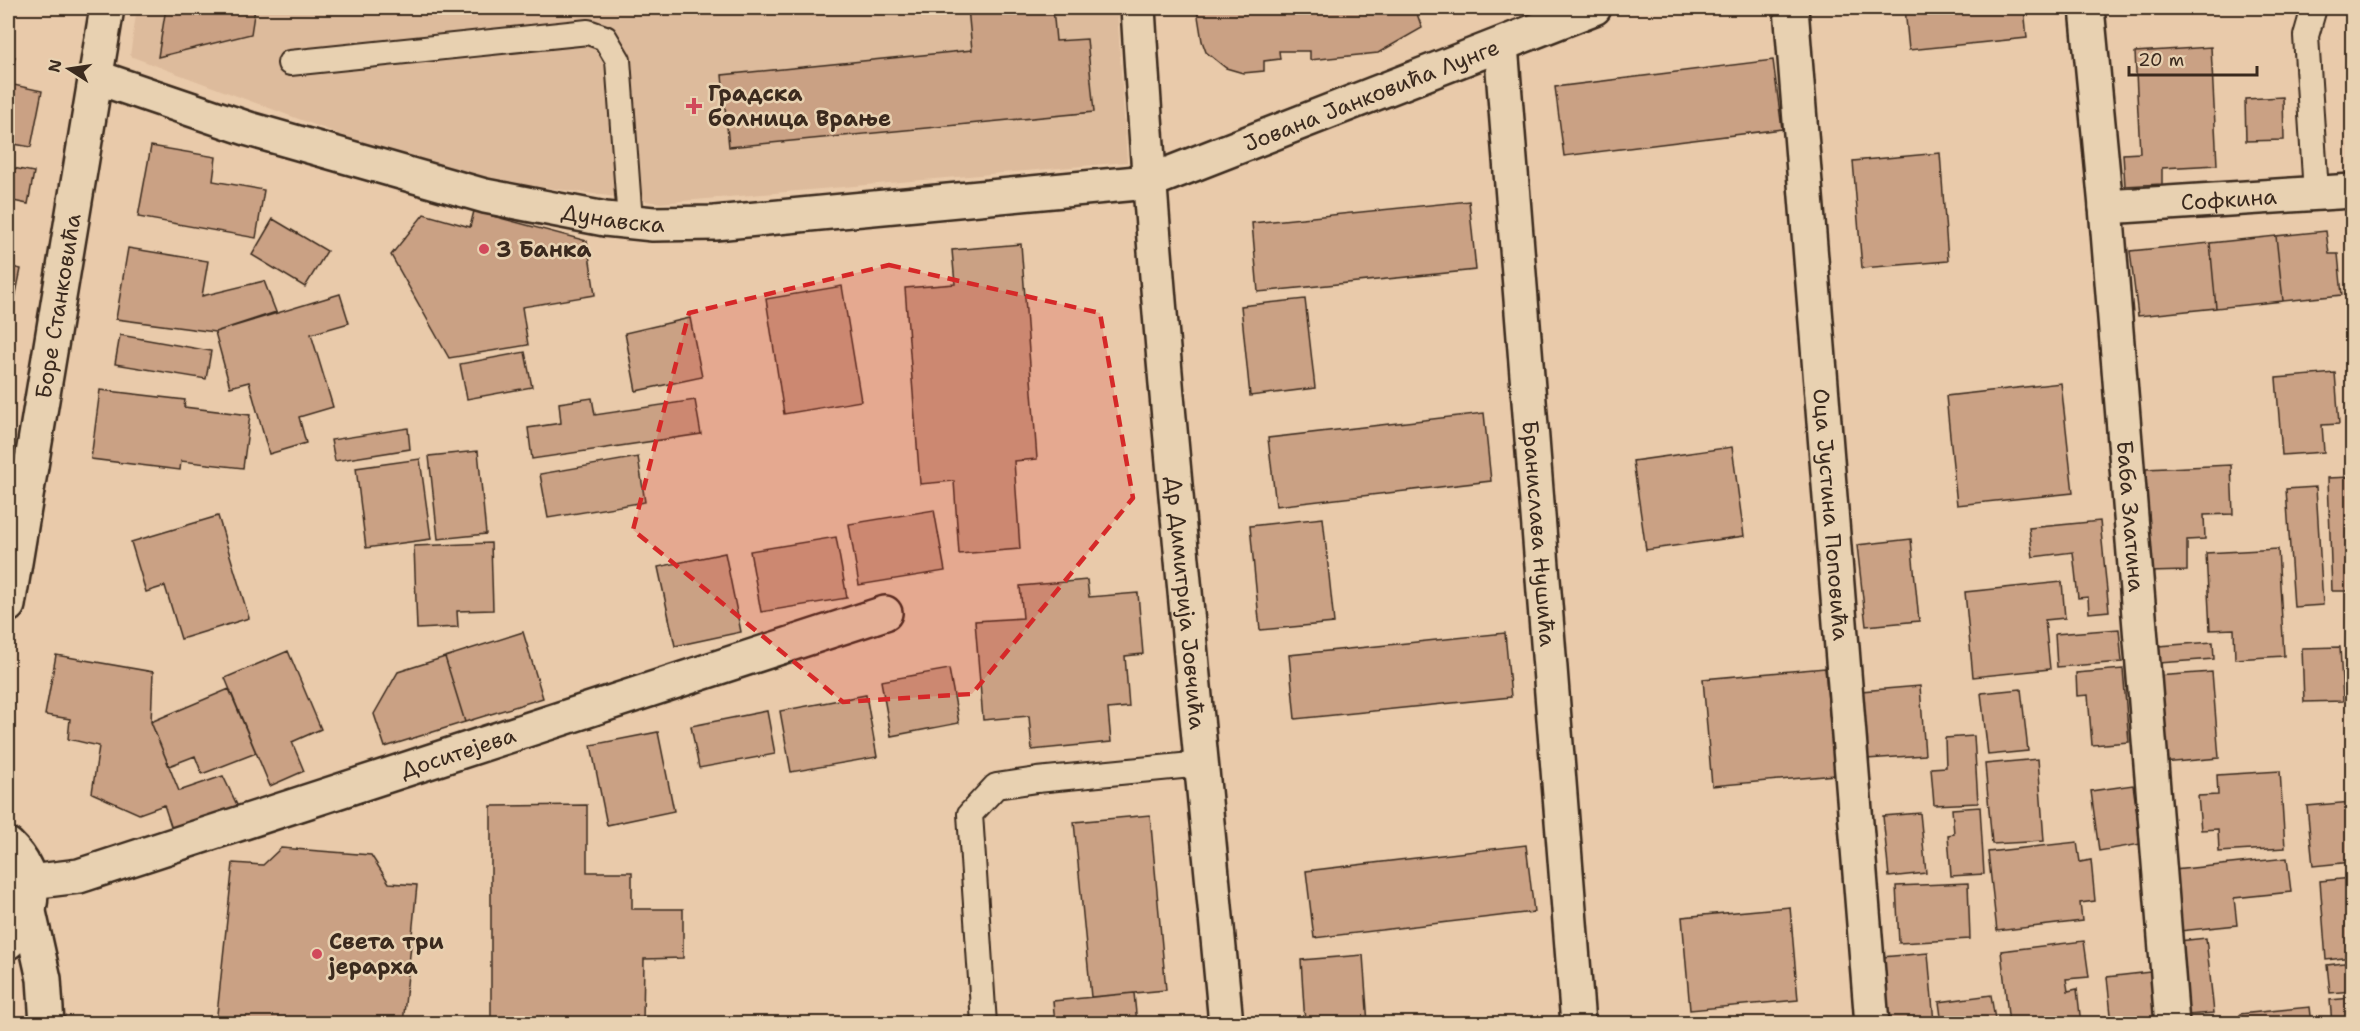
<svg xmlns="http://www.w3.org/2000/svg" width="2360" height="1031" viewBox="0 0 2360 1031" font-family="'Shantell Sans',sans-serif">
	<rect width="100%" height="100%" fill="#e9caaa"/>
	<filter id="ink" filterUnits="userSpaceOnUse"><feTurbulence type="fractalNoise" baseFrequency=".0167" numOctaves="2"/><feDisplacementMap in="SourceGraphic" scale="12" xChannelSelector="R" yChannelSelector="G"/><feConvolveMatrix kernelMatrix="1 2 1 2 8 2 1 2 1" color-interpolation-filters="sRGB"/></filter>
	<g filter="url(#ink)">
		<!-- built -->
		<path fill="#ddbb9c" d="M137 8H1117L1127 162 661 203 490 180 398 156 130 56Z"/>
		<!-- building -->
		<path fill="#caa184" stroke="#3b2a1e" stroke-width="1.5" d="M166 8H255L251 34 158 57Z
			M968 8H1053L1056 41 1087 39 1094 112 729 147 722 75 972 50Z
			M1206 8H1415L1422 28 1378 53 1310 60V51H1279L1280 59 1264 61V71L1243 73 1226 68 1206 52 1202 41 1197 10 1206 9Z
			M1905 8H2024L2027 38 1909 50Z
			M2211 47 2217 165 2162 168V184L2125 186 2123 154 2140 153 2135 52Z
			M8 56 15 57 9 84 42 91 31 147 8 143Z
			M1773 60 1782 129 1564 156 1555 87Z
			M2352 82V153H2351L2347 83Z
			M2283 97 2284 140 2246 141 2245 99Z
			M151 146 216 157 213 181 264 190 256 238 138 217Z
			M1940 153 1948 261 1862 268 1853 161Z
			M8 167 34 172 28 204 8 200Z
			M1469 201 1476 270 1258 292 1252 223Z
			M474 211 587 241 595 295 522 307 528 345 449 358 391 255 424 214 470 227Z
			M273 219 327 251 305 287 252 255Z
			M2326 231 2329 254H2338L2342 295 2283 301 2276 236Z
			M2276 236 2283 301 2216 308 2210 243Z
			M2210 243 2216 308 2138 316 2130 251Z
			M1021 244 1037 459 1014 461 1020 549 959 554 954 481 920 484 905 288 955 284 952 250Z
			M128 248 208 261 202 296 264 281 276 312 215 332 116 319Z
			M8 266 21 269 12 313 8 312Z
			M842 286 861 401 784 414 766 299Z
			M340 294 349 323 311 334 333 407 299 417 306 443 269 454 249 382 230 387 215 332Z
			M1305 299 1315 388 1250 396 1241 306Z
			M690 318 702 377 636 391 625 333Z
			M120 335 211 351 206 379 115 364Z
			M525 352 532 387 467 399 460 364Z
			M2335 373 2339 424 2322 425 2324 452 2282 455 2276 378Z
			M2061 383 2073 493 1957 505 1946 396Z
			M100 390 185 400 184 407 250 415 243 468 181 461 180 470 91 459Z
			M592 398 595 415 695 400 701 434 532 459 528 428 561 423 559 403Z
			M1484 413 1491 481 1276 506 1268 438Z
			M408 428 410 449 335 461 331 440Z
			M1732 447 1744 536 1646 550 1633 461Z
			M478 451 486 534 438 539 429 456Z
			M638 457 645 502 548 518 540 474Z
			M420 459 431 539 366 548 356 468Z
			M2231 465 2233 514 2204 515 2205 539 2187 540V571L2149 572 2146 469Z
			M2352 477V591H2332L2328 478Z
			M2316 487 2323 605 2294 607 2286 489Z
			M934 510 945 571 859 585 849 524Z
			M218 516 249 618 181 639 165 586 146 592 131 542Z
			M1323 518 1334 623 1260 630 1250 526Z
			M2100 521 2109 611 2089 613 2088 597 2078 598 2073 552 2033 557 2029 528Z
			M836 537 847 598 761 612 750 551Z
			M1911 539 1919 621 1866 626 1857 545Z
			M491 543 493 610 457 611 458 627 417 629 414 546Z
			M2278 549 2284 656 2235 659 2234 629 2210 630 2206 553Z
			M725 553 741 632 675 646 658 567Z
			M1087 580 1089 597 1138 593 1143 654 1125 656 1129 707 1108 709 1111 742 1032 750 1029 716 983 720 975 621 1023 618 1020 586Z
			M2062 582 2065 618 2045 620 2050 669 1973 677 1965 592Z
			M2119 629 2122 662 2057 667 2055 634Z
			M523 632 543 698 465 722 445 657Z
			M1505 633 1511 697 1295 719 1289 655Z
			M2213 642 2214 659 2159 663 2158 646Z
			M2340 647 2343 701 2304 702 2302 648Z
			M288 651 321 729 292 742 304 771 270 786 225 678Z
			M56 655 153 672 151 722 179 791 223 776 239 809 173 832 164 805 139 814 92 793 99 746 68 739 70 719 45 715Z
			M445 657 465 722 385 747 374 714 398 672Z
			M1825 668 1835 775 1712 786 1703 679Z
			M949 669 959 723 891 736 881 681Z
			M2123 669 2129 742 2092 745 2088 695 2077 696 2076 673Z
			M2212 672 2219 758 2163 763 2156 676Z
			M1920 686 1925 755 1867 759 1861 691Z
			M229 689 256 753 202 774 195 756 169 766 151 722Z
			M2021 689 2028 751 1988 755 1981 693Z
			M866 695 877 757 791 772 780 711Z
			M767 711 775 754 699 768 691 726Z
			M658 732 674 811 607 825 591 745Z
			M1974 736 1978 803 1934 805 1931 768 1946 767 1945 738Z
			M2038 759 2044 841 1992 844 1985 764Z
			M2280 771 2285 848 2219 852 2218 829 2201 830 2198 796 2218 795 2217 775Z
			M2133 785 2141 844 2099 851 2091 791Z
			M2352 802V862L2313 866 2307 806Z
			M587 805V872H632V909H683V958L644 959 643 1024H491V806Z
			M1980 807 1984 874 1951 876 1948 835 1954 834 1952 809Z
			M1920 813 1926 873 1889 877 1883 816Z
			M1150 815 1166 990 1091 997 1074 822Z
			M2077 842 2080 862 2091 860 2095 901 2080 903 2082 921 1997 931 1988 852Z
			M1526 845 1534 912 1314 938 1306 871Z
			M281 848 371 855 389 883 417 885 403 1024H216L233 863 263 865Z
			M2287 858 2291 892 2234 898 2237 925 2180 931 2174 870Z
			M2352 878V957L2326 960 2320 881Z
			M1968 883 1970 939 1899 943 1896 886Z
			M1790 907 1798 1000 1690 1010 1682 917Z
			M2206 938 2214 1013 2187 1015 2179 941Z
			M2084 941 2089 977 2066 979 2068 991 2077 989 2081 1024H2009L2001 951Z
			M1928 953 1934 1023 1888 1024 1882 957Z
			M1363 955 1368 1024H1305L1301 960Z
			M2352 962V991L2330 993 2327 965Z
			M2150 972 2156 1024H2112L2107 977Z
			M1134 993 1137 1024H1055L1053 1001Z
			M1991 995 1995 1020 1970 1024H1942L1939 1002Z
			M2352 998V1024H2332L2330 1000Z
			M2310 1007 2312 1024H2241L2240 1014Z"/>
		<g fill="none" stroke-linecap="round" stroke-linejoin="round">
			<defs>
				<path id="lane" d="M2314 8 2306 36 2316 193
					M290 63 588 32 605 38 618 60 630 221
					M984 1024 970 814 996 786 1037 780 1202 764"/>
				<g id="street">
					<path id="s1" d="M1138 8C1158 347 1195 685 1226 1024"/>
					<path id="s2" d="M1791 8 1872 1024"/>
					<path id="s3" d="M2087 8 2106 207 2172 1024"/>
					<path id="s4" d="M1501 45 1578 1024"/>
					<path id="s5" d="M96 77 249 129 485 196 605 219 653 224 715 223 1148 182 1594 8"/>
					<path id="s6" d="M2106 207 2352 191"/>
					<path id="s7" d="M30 882 79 876 885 613"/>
				</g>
				<g id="secondary">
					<path id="s8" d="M8 605 107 8"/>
					<path d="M8 845C38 874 39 913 8 942"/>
					<path d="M29 912 44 979 47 1024"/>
				</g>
			</defs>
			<!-- lane casing -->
			<use href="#lane" stroke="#3b2a1e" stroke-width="28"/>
			<!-- street casing -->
			<use href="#street" stroke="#3b2a1e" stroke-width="38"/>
			<!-- secondary casing -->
			<use href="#secondary" stroke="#3b2a1e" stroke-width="38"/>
			<!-- lane -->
			<use href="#lane" stroke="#e8d1b1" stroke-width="24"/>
			<!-- street -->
			<use href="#street" stroke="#e8d1b1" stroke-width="33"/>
			<!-- secondary -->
			<use href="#secondary" stroke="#e8d1b1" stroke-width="33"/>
		</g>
	</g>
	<!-- marked area -->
	<path fill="#d62828" fill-opacity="0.2" stroke="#d62828" stroke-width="4.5" stroke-dasharray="12 8" stroke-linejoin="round" d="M889 265 1100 313 1133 498 972 694 843 702 633 530 689 313Z"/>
	<!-- markers -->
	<g fill="#d1495b" stroke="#e8d1b1" stroke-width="2">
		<path d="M691 97h6v6h6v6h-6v6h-6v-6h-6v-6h6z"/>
		<circle cx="484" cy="249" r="6"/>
		<circle cx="317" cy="954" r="6"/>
	</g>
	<g text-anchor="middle" stroke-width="5" stroke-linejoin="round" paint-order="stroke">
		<!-- poi labels -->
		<g font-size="22" font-weight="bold" fill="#3b2a1e" stroke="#e8d1b1" text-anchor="start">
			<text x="708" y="101">Градска<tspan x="708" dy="25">болница Врање</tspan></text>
			<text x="496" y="257">3 Банка</text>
			<text x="329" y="949">Света три<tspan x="329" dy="25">јерарха</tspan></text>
		</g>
		<!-- street labels -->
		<g font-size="22" fill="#3b2a1e" stroke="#e8d1b1">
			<text dy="8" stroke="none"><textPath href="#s5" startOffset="1314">Јована Јанковића Лунге</textPath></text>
			<text dy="8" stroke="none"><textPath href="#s6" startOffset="123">Софкина</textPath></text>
			<text dy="8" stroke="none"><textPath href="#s5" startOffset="537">Дунавска</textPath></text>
			<text dy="8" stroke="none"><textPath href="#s8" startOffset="303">Боре Станковића</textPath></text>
			<text dy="8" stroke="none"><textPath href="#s3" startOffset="510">Баба Златина</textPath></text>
			<text dy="8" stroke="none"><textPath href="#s2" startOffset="508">Оца Јустина Поповића</textPath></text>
			<text dy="8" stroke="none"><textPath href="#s4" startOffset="490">Бранислава Нушића</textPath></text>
			<text dy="8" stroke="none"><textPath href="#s1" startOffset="597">Др Димитрија Јовчића</textPath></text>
			<text dy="8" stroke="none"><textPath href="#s7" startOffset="448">Доситејева</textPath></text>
		</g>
	</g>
	<!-- margin -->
	<rect width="2360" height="1031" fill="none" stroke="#e8d1b1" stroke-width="30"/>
	<rect x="15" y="15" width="2330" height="1001" fill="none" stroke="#3b2a1e" stroke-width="2" filter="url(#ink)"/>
	<!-- north arrow -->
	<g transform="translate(69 69) rotate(282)" stroke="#e8d1b1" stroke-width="4.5" paint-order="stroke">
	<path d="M0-4.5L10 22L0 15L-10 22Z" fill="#3b2a1e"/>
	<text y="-9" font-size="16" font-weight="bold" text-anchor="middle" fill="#3b2a1e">N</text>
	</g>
	<!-- scale -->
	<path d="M2129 66v9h128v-9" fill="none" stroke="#3b2a1e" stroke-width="3"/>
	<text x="2138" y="66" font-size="18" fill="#3b2a1e" stroke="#e8d1b1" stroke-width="4.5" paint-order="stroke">20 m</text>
</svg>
